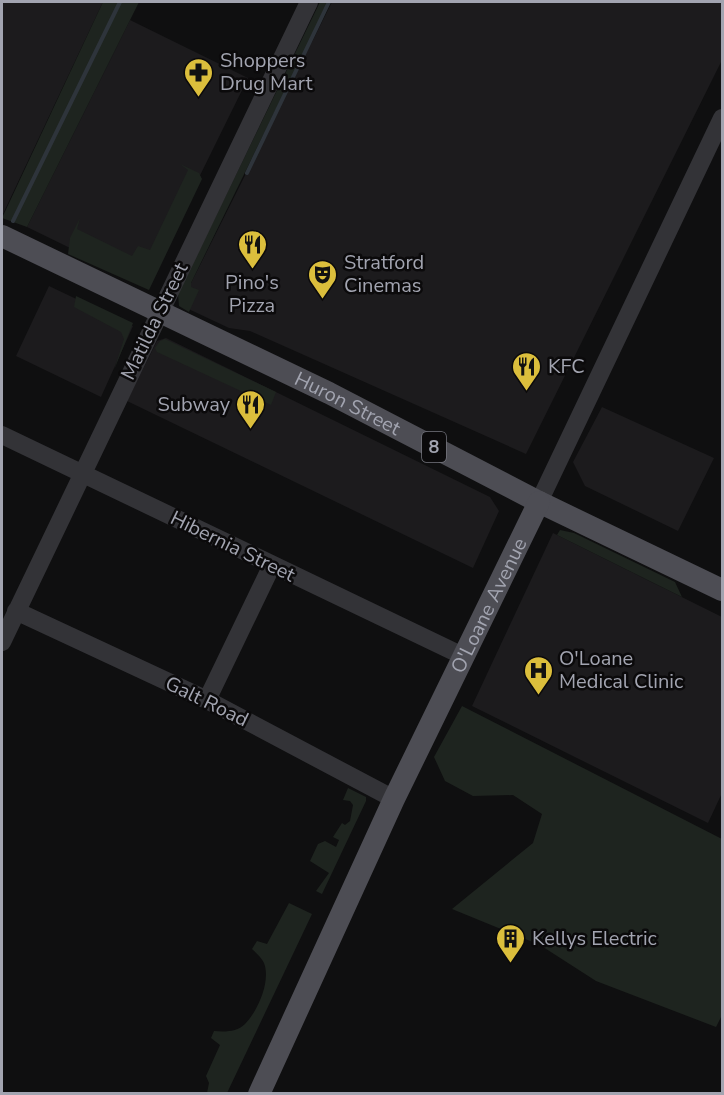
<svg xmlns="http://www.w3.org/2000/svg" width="724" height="1095" viewBox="0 0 724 1095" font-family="'Nunito Sans',sans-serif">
	<rect width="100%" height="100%" fill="#0f0f10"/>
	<!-- built -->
	<path fill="#1c1b1d" d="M2 2H103L2 216Z
		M332 2H722V60L526 454 250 331 229 328 180 305Z
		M130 20 248 78 146 285 27 227Z
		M49 286 133 326 101 397 16 356Z
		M166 338 490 497 499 511 473 568 127 401 157 341Z
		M602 407 714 458 678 531 585 486 573 462Z
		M553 533 722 617V793L708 823 472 706Z"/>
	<!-- green -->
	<path fill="#1e241f" d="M103 2H139L27 227 2 218Z
		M320 2H328L191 283V287L199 290 189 312 179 306 178 294Z
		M180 164 199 173 202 179 149 290 68 254 70 238 80 218 77 229 132 256 138 246 150 250 188 170Z
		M76 296 133 323 114 370 124 339 121 332 74 307Z
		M165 339 276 392 271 405 157 352 155 348 160 341Z
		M560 530 574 533 675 582 682 597 557 535Z
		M462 706 722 839V1015L716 1027 596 981 540 945 452 909 533 843 542 814 513 795 473 796 445 781 434 757Z
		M348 788 366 797V801L322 894 316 891 329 873 310 861 318 844 325 841 336 847 339 840 333 837 342 823 345 825 350 821 353 805 350 801 343 800Z
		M289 903 312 914 227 1093H207L209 1083 206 1076 220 1045 211 1038 214 1031C225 1032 237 1032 245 1024 258 1011 271 981 264 963 262 958 256 953 252 949L257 941 267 944Z"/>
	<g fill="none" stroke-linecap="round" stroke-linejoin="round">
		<!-- stream -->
		<path stroke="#2e343b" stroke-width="4" d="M247 173 329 2
			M13 221 120 2"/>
		<!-- minor -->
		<path stroke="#333337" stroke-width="18" d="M2 435 465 657
			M539 502 722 118
			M16 611 207 700 394 799
			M2 642 309 2
			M207 700 272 565"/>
		<!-- major -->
		<g stroke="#4d4d54" stroke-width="22">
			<path id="s1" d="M2 236 329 393 539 502 722 590"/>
			<path id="s2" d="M259 1094 394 799 539 502"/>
		</g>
	</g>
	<!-- icons -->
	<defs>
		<symbol id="pharmacy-pin" viewBox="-11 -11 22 30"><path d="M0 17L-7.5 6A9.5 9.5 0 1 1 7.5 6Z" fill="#dbbe3c" stroke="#0b0a0b"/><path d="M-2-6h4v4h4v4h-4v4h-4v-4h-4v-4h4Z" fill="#111"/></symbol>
		<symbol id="restaurant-pin" viewBox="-11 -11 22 30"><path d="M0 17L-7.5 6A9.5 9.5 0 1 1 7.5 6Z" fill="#dbbe3c" stroke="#0b0a0b"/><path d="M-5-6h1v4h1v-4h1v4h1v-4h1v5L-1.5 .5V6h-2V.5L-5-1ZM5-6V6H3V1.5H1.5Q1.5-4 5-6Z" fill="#111"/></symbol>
		<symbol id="theatre-pin" viewBox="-11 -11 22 30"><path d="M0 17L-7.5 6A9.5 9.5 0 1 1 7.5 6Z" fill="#dbbe3c" stroke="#0b0a0b"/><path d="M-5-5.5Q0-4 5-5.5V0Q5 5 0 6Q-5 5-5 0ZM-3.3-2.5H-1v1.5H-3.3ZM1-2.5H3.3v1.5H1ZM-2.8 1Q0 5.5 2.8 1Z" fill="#111"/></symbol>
		<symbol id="hospital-pin" viewBox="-11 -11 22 30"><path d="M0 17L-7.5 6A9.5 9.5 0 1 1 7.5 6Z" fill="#dbbe3c" stroke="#0b0a0b"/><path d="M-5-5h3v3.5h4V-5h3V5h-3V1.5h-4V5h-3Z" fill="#111"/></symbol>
		<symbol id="building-pin" viewBox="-11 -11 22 30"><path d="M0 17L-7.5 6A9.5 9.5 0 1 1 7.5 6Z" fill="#dbbe3c" stroke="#0b0a0b"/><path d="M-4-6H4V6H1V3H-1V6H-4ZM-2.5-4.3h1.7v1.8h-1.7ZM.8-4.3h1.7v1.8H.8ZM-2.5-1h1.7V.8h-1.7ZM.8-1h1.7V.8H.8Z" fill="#111"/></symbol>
	</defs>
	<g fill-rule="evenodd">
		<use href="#pharmacy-pin" x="182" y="56" width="33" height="45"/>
		<use href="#restaurant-pin" x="236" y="228" width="33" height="45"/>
		<use href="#theatre-pin" x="306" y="258" width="33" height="45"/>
		<use href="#restaurant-pin" x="510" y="350" width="33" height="45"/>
		<use href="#restaurant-pin" x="234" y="388" width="33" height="45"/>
		<use href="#hospital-pin" x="522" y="654" width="33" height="45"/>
		<use href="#building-pin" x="494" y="922" width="33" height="45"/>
	</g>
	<g text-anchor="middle" stroke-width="5" stroke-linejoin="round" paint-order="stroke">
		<!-- shield labels -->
		<rect fill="#0b0a0b" stroke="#75767e" stroke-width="1.5" x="422" y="432" width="24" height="30" rx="4.5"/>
		<g font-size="18" font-weight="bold" fill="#a2a4b0">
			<text x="434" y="453">8</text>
		</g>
		<!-- poi labels -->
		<g font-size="20" fill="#a2a4b0" stroke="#0b0a0b" text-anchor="start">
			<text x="220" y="67">Shoppers<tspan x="220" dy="23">Drug Mart</tspan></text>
			<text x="344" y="269">Stratford<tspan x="344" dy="23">Cinemas</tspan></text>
			<text x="252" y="289" text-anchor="middle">Pino's<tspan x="252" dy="23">Pizza</tspan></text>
			<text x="548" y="373">KFC</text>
			<text x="230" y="411" text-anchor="end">Subway</text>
			<text x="559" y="665">O'Loane<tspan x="559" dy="23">Medical Clinic</tspan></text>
			<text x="532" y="945">Kellys Electric</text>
		</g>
		<!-- street labels -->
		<g font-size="20" fill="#a2a4b0" stroke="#0b0a0b">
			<text transform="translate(154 321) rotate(-64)" y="7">Matilda Street</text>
			<text dy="7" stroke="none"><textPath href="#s1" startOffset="384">Huron Street</textPath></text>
			<text transform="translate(233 546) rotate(26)" y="7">Hibernia Street</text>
			<text dy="7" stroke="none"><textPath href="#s2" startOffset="540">O'Loane Avenue</textPath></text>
			<text transform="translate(207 701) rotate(26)" y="7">Galt Road</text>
		</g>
	</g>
	<!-- border -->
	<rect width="724" height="1095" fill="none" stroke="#a2a4b0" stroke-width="6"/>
</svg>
